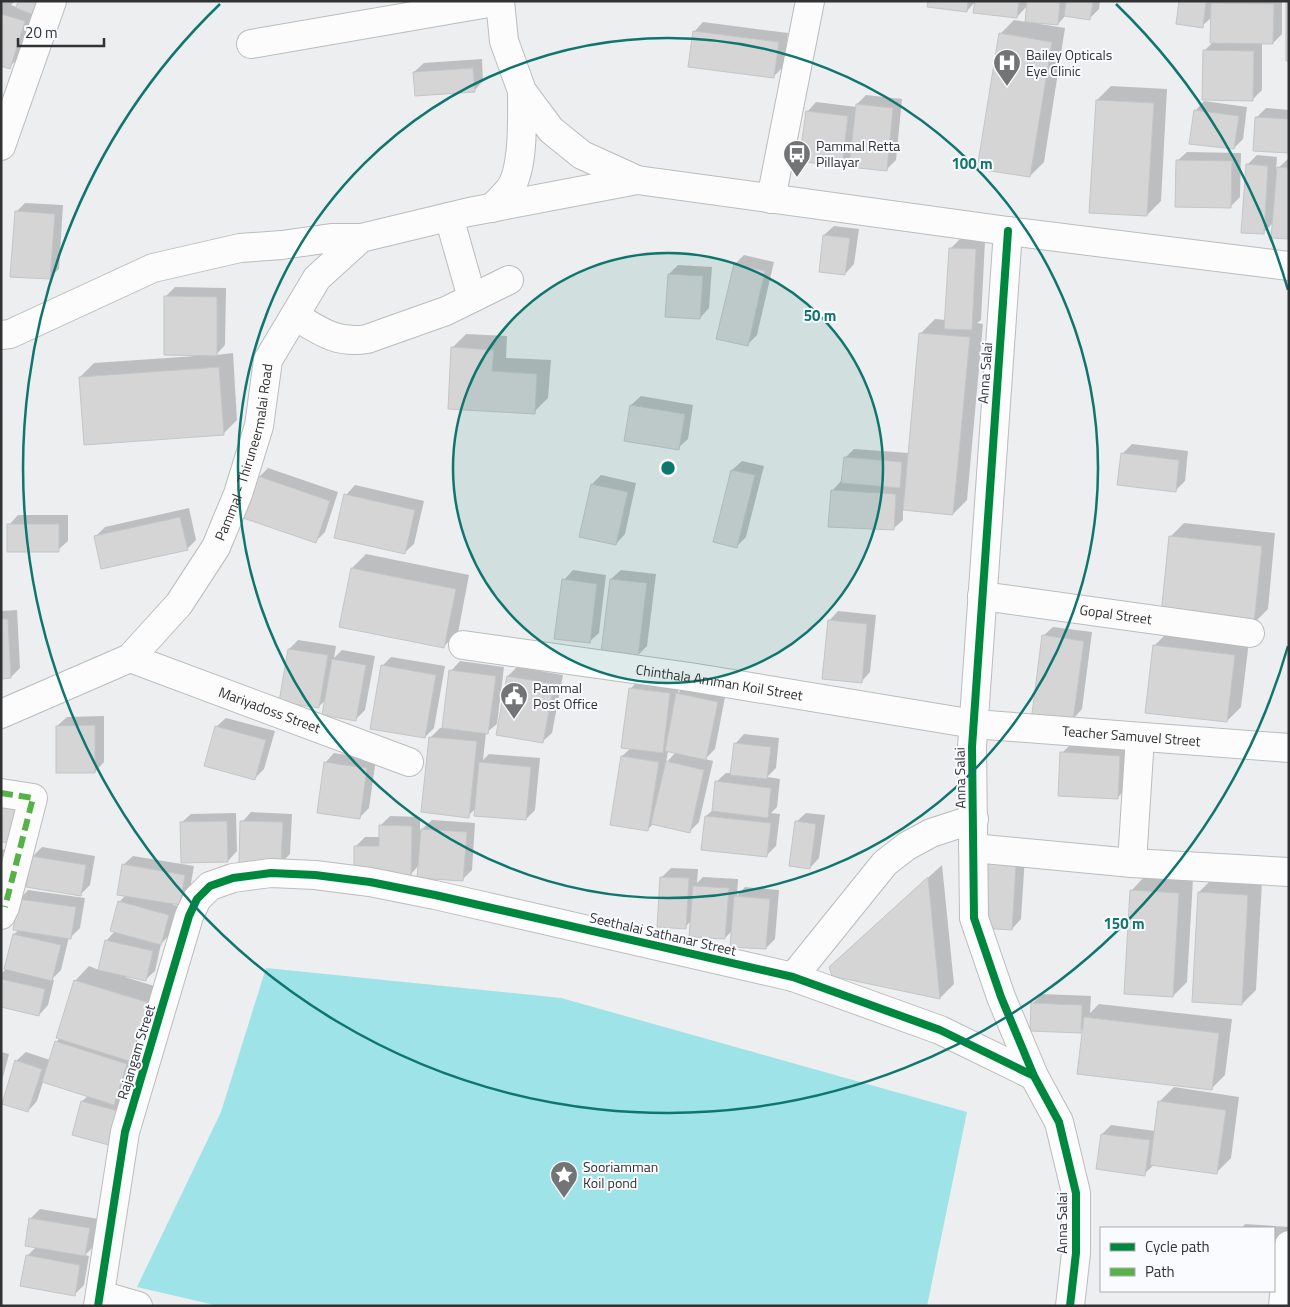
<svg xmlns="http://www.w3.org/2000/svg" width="1290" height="1307" viewBox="0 0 1290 1307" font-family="'Titillium Web',sans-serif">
	<rect width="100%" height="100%" fill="#eceeef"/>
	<!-- water -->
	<path fill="#9de3e8" d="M266 968 561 998 967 1112 927 1306H219L137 1287 221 1112Z"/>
	<!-- shadow -->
	<path fill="#0003" fill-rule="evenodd" d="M1 1H15L11 5 33 13 19 58 9 67 1 65Z
		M398 1H416L412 5Z
		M929 1H1100L1099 9 1089 19 1066 15 1058 24 1041 22 1040 24 1065 28 1044 162 1030 176 1000 34 1014 20 1026 22 1027 6 1017 17 976 1 967 11Z
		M1180 1H1282V34L1273 43H1262V90L1252 100 1204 51 1213 42 1212 17 1202 26Z
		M703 22 788 33 783 67 774 76 694 32Z
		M482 59 483 81 474 91 414 72 424 63Z
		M1111 86 1167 89 1161 201 1147 215 1097 100Z
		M866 95 902 99 896 160 886 170 852 155 842 165 807 112 816 102 857 107V104Z
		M1204 101 1247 107 1243 139 1234 148 1195 111Z
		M1266 108 1289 110V152L1256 118Z
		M1187 152 1241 153 1240 197 1231 206 1177 161Z
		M1257 155 1277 157 1276 170 1289 158V238L1274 222 1263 233 1247 165Z
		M25 203 63 205 59 269 49 278 16 212Z
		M834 226 859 229 854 264 845 274 824 235Z
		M960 239 985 241 981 320 977 323 983 324 967 500 953 514 903 509V520L893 529 832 491 841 481 845 458 854 449 909 453 921 333 935 319 946 320 950 249Z
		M744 255 774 262 757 335 747 345 735 264Z
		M678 265 712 267 709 308 700 318 669 274Z
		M175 287 226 288 225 345 216 355 233 353 237 420 223 434 80 377 94 363 196 356 166 296Z
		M466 334 507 336 506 358 551 360 548 398 534 412 452 348Z
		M641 396 693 405 688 439 678 448 626 440 631 405Z
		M1132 444 1188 451 1185 481 1175 491 1122 454Z
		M742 461 764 466 746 537 737 546 732 470Z
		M268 468 338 492 325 532 316 541 259 477Z
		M601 475 636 483 625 534 616 544 581 536 592 484Z
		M355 485 424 501 414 544 404 553 346 495Z
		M189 508 196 540 187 549 95 537 105 527Z
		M18 515H68V541L58 550 9 525Z
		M1184 523 1275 533 1268 609 1254 623 1170 537Z
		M366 554 469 575 458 633 443 647 352 568Z
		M573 570 606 575 599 633 589 642 564 580Z
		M621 570 656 574 647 646 638 655 611 579Z
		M17 610 20 668 11 677 1 678V611Z
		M838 611 876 615 870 672 861 682 829 621Z
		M1053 627 1092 632 1082 709 1073 719 1043 636Z
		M1168 632 1249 641 1241 707 1227 721 1154 646Z
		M298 640 336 646 334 658 342 650 375 656 365 710 356 719 326 700 318 707 289 649Z
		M391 657 445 666 434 728 425 737 382 666Z
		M460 661 504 667 497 724 486 733 483 760 489 754 540 758 535 810 526 819 476 808 468 816 431 737 440 728H443L451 671Z
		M517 667 563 675 552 733 542 742 508 676Z
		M640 679 679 684 678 693 686 685 726 692 715 749 705 759 713 761 699 822 689 832 653 824 647 830 622 756 631 748 630 689ZM668 751 676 752 666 763Z
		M104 716V762L95 772 57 726 67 717Z
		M226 718 275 731 264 769 255 778 216 727Z
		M744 734 779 738 776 768 767 777 780 779 777 807 771 813 780 814 776 846 767 855 706 816 713 810 716 782 726 773H731L735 744Z
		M1071 744 1129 747 1127 788 1117 798 1062 753Z
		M334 753 376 759 369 808 359 818 325 763Z
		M251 812 292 814 290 854 281 863 242 822Z
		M236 813 237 851 228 861 181 823 191 814Z
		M806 813 825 815 819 858 810 868 796 822Z
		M390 816 420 817V831L432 820 475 823 472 870 462 880 419 865 411 874 355 847 365 837H380V826Z
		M42 847 95 856 90 885 81 894 32 857Z
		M1 849 18 852 1 891Z
		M133 856 194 866 189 895 180 904 173 903V905L178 906 170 934 161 944 155 971 145 980 125 975V977L164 989 123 1094 118 1099 127 1102 118 1134 82 1101 88 1096 43 1082 37 1101 28 1111 16 1061 26 1052 50 1060 56 1042 60 1038 75 981 89 966 99 970 106 941 115 931 119 902 126 895 123 865Z
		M1025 856 1021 919 1012 929 986 863Z
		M942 865 954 984 940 998 845 953Z
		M671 868 698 869 697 883 703 877 738 879 737 896 745 887 779 890 775 939 766 948 733 930 725 938 691 921 685 927 662 877Z
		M1145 876 1193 879 1187 982 1173 996 1131 891Z
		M1213 878 1262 881 1256 990 1242 1004 1199 892Z
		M28 890 85 898 80 928 71 937H69L61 970 52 979 54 980 48 1005 39 1015 1 1006V974L5 970 14 934 19 930V900Z
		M1042 994 1091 996 1090 1013 1099 1004 1232 1019 1225 1075 1211 1089 1084 1028 1080 1031 1033 1003Z
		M1 1052 9 1054 1 1085Z
		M1174 1087 1239 1097 1231 1158 1217 1172 1154 1165 1144 1174 1102 1134 1111 1125 1155 1131 1160 1101Z
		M40 1209 99 1219 94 1246 85 1255 89 1256 84 1285 74 1295 27 1256 36 1247 31 1218Z
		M1245 1224 1289 1227V1259L1274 1267V1228H1242Z"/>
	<!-- building -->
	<path fill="#d5d5d6" stroke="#c3c5c6" d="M18 1H45L39 17 16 8Z
		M928 1H968L967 12 927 7Z
		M975 1H1019L1017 18 973 13Z
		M1027 1H1060L1058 25 1025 22Z
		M1066 1H1093L1090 20 1064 16Z
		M1179 1H1206L1203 28 1176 24Z
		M1286 1H1289V61H1286Z
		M1211 3 1274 4 1273 44 1210 43Z
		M1 14 25 21 10 69 1 66Z
		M693 31 779 42 774 78 688 67Z
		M999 33 1052 42 1030 177 977 169Z
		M1203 50 1254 51 1253 101 1202 100Z
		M473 68 475 92 415 96 413 72Z
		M1096 100 1154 103 1147 216 1089 213Z
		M856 104 893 108 887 171 849 167Z
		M1194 110 1239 116 1234 149 1189 144Z
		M806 111 848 116 842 167 799 161Z
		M1255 117 1289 119V153L1253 151Z
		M1176 160 1232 161 1231 208 1175 207Z
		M1246 164 1268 166 1264 234 1241 233Z
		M1277 167 1289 168V239L1271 238Z
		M15 211 55 214 50 279 10 277Z
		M823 235 850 238 845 275 819 272Z
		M949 248 976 249 972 330 944 329Z
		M734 264 765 271 748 346 716 339Z
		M668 274 703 276 700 319 665 317Z
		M164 296 217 297V356L164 355Z
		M919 333 970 337 953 515 903 510Z
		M451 347 494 350 492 371 537 374 535 414 448 409Z
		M219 367 224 435 84 445 79 377Z
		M630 405 685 414 679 450 624 441Z
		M1121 453 1179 460 1176 492 1117 485Z
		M844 457 902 462 900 488 841 483Z
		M731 470 755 475 737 548 713 542Z
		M258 476 330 501 316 543 243 518Z
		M591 484 628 492 616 545 579 537Z
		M831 490 896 494 894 530 828 527Z
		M344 494 415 510 405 554 334 538Z
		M180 517 188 550 101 569 94 536Z
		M7 524H59V552H7Z
		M1169 536 1262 546 1254 624 1161 614Z
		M351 568 456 589 444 648 339 627Z
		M562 579 597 584 590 643 554 639Z
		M610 579 647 583 638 657 601 652Z
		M1 619H8L11 678 1 679Z
		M828 620 867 624 862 683 822 679Z
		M1042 635 1084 641 1073 720 1032 714Z
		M1153 645 1235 655 1227 722 1145 713Z
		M288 649 328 655 319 708 279 702Z
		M332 659 366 665 356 721 322 715Z
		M381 665 436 675 425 738 370 729Z
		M449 670 496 676 488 734 442 728Z
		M507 676 554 684 543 743 496 735Z
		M629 688 670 693 663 753 621 748Z
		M676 693 718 702 706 760 665 751Z
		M95 725V773H56V726Z
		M215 726 266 740 255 780 204 766Z
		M429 737 477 741 469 818 421 812Z
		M734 743 771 747 767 779 730 775Z
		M1060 752 1120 756 1118 799 1058 796Z
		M621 756 659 762 648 831 610 825Z
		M666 761 704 770 690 833 651 824Z
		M324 762 367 768 360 819 317 813Z
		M479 762 531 767 526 820 474 816Z
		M715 781 771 788 768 818 712 811Z
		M1 802 16 803 14 843 1 842Z
		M705 816 771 823 767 857 701 850Z
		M227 821 228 862 181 863 180 822Z
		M240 821 283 822 281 864 239 863Z
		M795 821 816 824 810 869 789 866Z
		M379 825 412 826 411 875 354 874V846H379Z
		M421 829 467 832 463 881 417 878Z
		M31 856 86 865 81 896 26 887Z
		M985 863 1016 865 1012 930 980 928Z
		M122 864 185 875 180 905 117 895Z
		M660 877 689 878 686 929 657 927Z
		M928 877 940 999 832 976 829 967Z
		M693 886 729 888 725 939 689 937Z
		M1130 890 1179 893 1173 997 1124 994Z
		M1198 892 1248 895 1242 1005 1192 1002Z
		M734 896 770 899 766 949 730 947Z
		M18 899 76 907 71 939 13 930Z
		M118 901 169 915 161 945 110 931Z
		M13 934 61 945 52 981 4 969Z
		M105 940 153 951 146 981 98 970Z
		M1 979 45 989 39 1016 1 1007Z
		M74 980 150 1003 132 1062 56 1038Z
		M1031 1003 1082 1005 1081 1033 1030 1031Z
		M1084 1017 1219 1033 1212 1090 1077 1074Z
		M55 1041 127 1064 114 1105 42 1082Z
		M15 1060 42 1069 28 1112 2 1104Z
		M81 1101 118 1111 109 1145 72 1135Z
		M1158 1101 1226 1110 1217 1174 1150 1165Z
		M1101 1134 1150 1140 1145 1176 1096 1169Z
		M29 1218 90 1228 85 1256 25 1246Z
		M26 1255 80 1265 75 1296 20 1286Z"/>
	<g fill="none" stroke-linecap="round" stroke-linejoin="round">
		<defs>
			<g id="minor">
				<path d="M251 44 500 1"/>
				<path d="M1 146 52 1"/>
				<path d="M771 199 810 1"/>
				<path d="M449 217 472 298"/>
				<path d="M1008 231 972 747 974 918 1001 997 1034 1076 1059 1122 1076 1193V1253L1070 1306"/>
				<path d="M295 316C320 331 336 344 367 339L446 311 509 280"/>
				<path d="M1 335 10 334 153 268 240 248 282 245 331 238H361"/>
				<path id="s1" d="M982 596 1250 633"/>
				<path id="s2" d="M463 645 690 677 974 724 1289 748"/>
				<path id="s3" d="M130 658 409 762"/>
				<path id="s4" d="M1 714 130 658 179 604 216 547 238 494 259 426 268 360 317 278 361 238 469 212 637 180"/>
				<path d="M1 793 33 798 5 907 1 915"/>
				<path d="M973 848 1132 863 1289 872"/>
				<path d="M1132 863 1140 737"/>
				<path d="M793 977 885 863 907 846 931 833 974 819"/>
				<path d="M100 1295 138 1306"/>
				<path d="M98 1306 125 1132 189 916 197 899 210 886 233 878 271 873 315 875 370 882 435 895 793 977 940 1030 1034 1076"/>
				<path d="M1283 1306 1289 1245"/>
			</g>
			<path id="major" d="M500 1 504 41 522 91 551 130 582 155 637 180 1008 231 1289 266
				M492 208C498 201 506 195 511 187 524 166 522 116 522 91"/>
		</defs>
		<!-- minor casing -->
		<use href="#minor" stroke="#bbbcbd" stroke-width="30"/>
		<!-- major casing -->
		<use href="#major" stroke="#bbbcbd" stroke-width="30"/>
		<!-- minor -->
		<use href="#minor" stroke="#fcfcfd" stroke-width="28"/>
		<!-- major -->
		<use href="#major" stroke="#fcfcfd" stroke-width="28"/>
		<!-- quiet -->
		<path stroke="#56b246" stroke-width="6" stroke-dasharray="12 6" stroke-linecap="butt" d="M1 793 33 798 5 907"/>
		<defs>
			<path id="cycleway" d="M1008 231 972 747 974 918 1001 997 1034 1076 1059 1122 1076 1193V1253L1070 1306
				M98 1306 125 1132 189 916 197 899 210 886 233 878 271 873 315 875 370 882 435 895 793 977 940 1030 1034 1076"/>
		</defs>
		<!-- cycleway casing -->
		<use href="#cycleway" stroke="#f9fbfe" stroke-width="11"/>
		<!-- cycleway -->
		<use href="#cycleway" stroke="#00873e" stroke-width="8"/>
	</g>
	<!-- distance rings -->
	<circle cx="668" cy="468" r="215" fill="#0f766e" fill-opacity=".12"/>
	<g fill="none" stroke="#0f766e" stroke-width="2.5">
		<circle cx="668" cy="468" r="215"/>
		<circle cx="668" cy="468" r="430"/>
		<path d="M1288 646A645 645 0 1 1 220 4M1116 4A645 645 0 0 1 1288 290"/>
	</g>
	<!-- icons -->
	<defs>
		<symbol id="hospital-pin" viewBox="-11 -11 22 30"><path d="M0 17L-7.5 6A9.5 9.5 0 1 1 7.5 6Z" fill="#727475" stroke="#f9fbfe"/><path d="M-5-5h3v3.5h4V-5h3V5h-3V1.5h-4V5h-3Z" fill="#fff"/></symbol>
		<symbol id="bus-pin" viewBox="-11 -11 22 30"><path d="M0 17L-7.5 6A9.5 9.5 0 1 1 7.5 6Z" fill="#727475" stroke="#f9fbfe"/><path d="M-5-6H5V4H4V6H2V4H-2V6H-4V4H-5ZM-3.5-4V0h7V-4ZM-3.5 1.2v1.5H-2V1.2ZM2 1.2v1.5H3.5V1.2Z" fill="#fff"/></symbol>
		<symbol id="civic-pin" viewBox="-11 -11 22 30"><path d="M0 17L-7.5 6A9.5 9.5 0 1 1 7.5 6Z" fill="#727475" stroke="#f9fbfe"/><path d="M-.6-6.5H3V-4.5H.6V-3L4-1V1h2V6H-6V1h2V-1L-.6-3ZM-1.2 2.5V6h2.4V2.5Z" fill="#fff"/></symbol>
		<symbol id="sight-pin" viewBox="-11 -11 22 30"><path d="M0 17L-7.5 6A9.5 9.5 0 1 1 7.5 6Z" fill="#727475" stroke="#f9fbfe"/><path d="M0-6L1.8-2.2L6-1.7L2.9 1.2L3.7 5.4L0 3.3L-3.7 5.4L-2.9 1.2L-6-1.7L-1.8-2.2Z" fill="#fff"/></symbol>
	</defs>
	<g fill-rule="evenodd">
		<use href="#hospital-pin" x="991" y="47" width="32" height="43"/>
		<use href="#bus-pin" x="781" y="138" width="32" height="43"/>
		<use href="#civic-pin" x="498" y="680" width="32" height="43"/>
		<use href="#sight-pin" x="548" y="1159" width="32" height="43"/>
	</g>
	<g text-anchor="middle" stroke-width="4" stroke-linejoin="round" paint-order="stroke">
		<!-- poi labels -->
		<g font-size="14" fill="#313233" stroke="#f9fbfe" text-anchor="start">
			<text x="1026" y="60">Bailey Opticals<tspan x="1026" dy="16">Eye Clinic</tspan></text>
			<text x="816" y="151">Pammal Retta<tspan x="816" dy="16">Pillayar</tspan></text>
			<text x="533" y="693">Pammal<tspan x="533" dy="16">Post Office</tspan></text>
			<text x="583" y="1172">Sooriamman<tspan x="583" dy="16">Koil pond</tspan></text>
		</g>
		<!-- street labels -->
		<g font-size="14" fill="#313233" stroke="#f9fbfe">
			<text transform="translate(985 373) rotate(-86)" y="5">Anna Salai</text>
			<text dy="5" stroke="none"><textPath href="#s4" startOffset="381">Pammal - Thiruneermalai Road</textPath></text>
			<text dy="5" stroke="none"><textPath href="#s1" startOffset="135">Gopal Street</textPath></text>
			<text dy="5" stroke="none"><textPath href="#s2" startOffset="259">Chinthala Amman Koil Street</textPath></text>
			<text dy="5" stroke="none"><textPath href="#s3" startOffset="149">Mariyadoss Street</textPath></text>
			<text dy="5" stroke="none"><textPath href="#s2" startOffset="675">Teacher Samuvel Street</textPath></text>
			<text transform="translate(960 778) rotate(-91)" y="5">Anna Salai</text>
			<text transform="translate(663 934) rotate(13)" y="5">Seethalai Sathanar Street</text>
			<text transform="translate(136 1052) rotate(-73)" y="5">Rajangam Street</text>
			<text transform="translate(1062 1223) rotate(-90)" y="5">Anna Salai</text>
		</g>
	</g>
	<circle cx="668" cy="468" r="8" fill="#0f766e" stroke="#f9fbfe" stroke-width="2.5"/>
	<g font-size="15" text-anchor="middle" font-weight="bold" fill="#0f766e" stroke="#f9fbfe" stroke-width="4" stroke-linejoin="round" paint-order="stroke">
		<text x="972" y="169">100 m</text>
		<text x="820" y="321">50 m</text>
		<text x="1124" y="929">150 m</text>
	</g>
	<!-- border -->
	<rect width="1290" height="1307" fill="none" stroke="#313233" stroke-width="5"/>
	<!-- legend -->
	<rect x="1100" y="1227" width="175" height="65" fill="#f9fbfe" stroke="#a9abad"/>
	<rect x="1110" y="1243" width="25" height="8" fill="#00873e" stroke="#a9abad"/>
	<text x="1145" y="1252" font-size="15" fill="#313233">Cycle path</text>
	<rect x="1110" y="1268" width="25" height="8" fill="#56b246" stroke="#a9abad"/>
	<text x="1145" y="1277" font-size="15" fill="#313233">Path</text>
	<!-- scale -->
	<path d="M18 38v8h86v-8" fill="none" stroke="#313233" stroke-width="2.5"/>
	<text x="25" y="38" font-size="15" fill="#313233" stroke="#f9fbfe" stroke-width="4" paint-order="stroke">20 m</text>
</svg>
